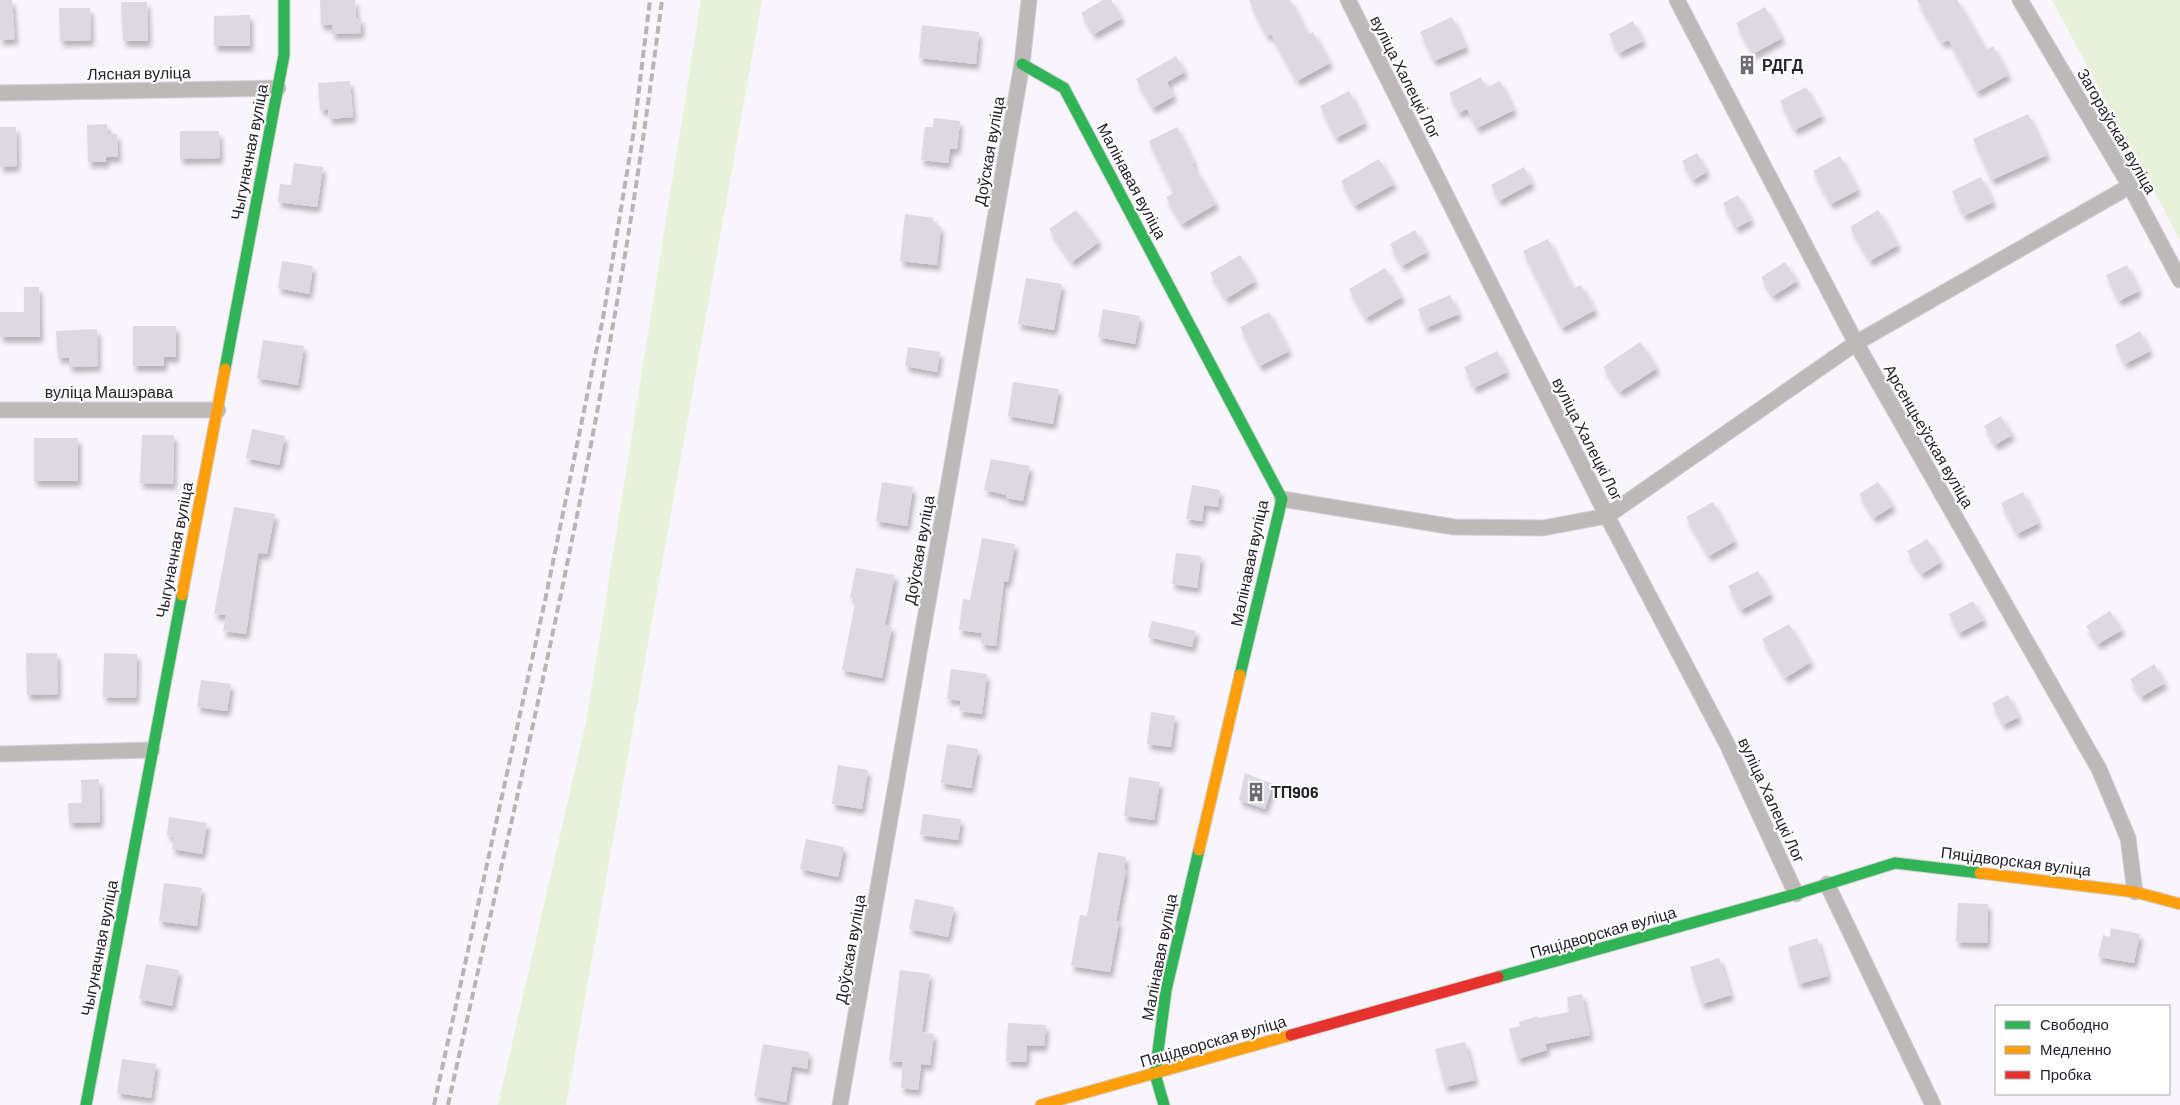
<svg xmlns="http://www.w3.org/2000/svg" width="2180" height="1105" viewBox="0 0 2180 1105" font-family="Barlow,sans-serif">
	<defs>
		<filter id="shadow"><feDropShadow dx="3" dy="5.5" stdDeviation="2.5" flood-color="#0004"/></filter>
	</defs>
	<rect width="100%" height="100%" fill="#f8f5fc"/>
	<!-- green -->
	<path fill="#e6f2d9" d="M701 0H762L566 1105H498L587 718Z
		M2052 0H2180V240Z"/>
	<!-- building -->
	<path fill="#dcd9e2" filter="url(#shadow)" d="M0 0H12L15 39 0 40Z
		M320 0H355L356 18H361V33L332 34V25H321Z
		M1103 0H1111L1122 18 1094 34 1081 13Z
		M1249 0H1290L1308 35 1313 32 1330 63 1297 81 1271 34 1267 36Z
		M1917 0H1957L1986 50 1993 46 2008 75 1977 92 1949 40 1942 43Z
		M121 2H147L148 41H123Z
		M1765 7 1782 38 1753 54 1736 23Z
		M59 8H90L91 40 60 41Z
		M250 15V46H214V16Z
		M1452 17 1466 47 1434 61 1420 32Z
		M1633 21 1643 41 1619 53 1609 34Z
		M922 25 979 32 976 64 919 58Z
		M1176 56 1185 72 1167 82 1174 96 1153 108 1136 79Z
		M1481 77 1486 88 1500 81 1514 110 1477 128 1467 109 1459 113 1449 93Z
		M350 81 353 117 329 119 328 109 320 110 318 83Z
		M1806 87 1822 116 1795 130 1780 101Z
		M1349 91 1365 123 1336 138 1320 106Z
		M2028 114 2047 155 1992 180 1973 139Z
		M934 118 960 121 957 149H950L948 163 921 160 925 127H933Z
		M107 124 108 134H117L118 157H106V162H88L87 125Z
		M0 127H16L17 166 0 167Z
		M1177 127 1194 163 1192 164 1216 204 1182 224 1166 197 1174 193 1149 141Z
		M180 131H219L220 158 180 159Z
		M1697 153 1707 172 1693 180 1682 161Z
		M1840 156 1858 190 1831 204 1813 171Z
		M1379 159 1394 184 1355 206 1341 181Z
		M294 163 323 167 317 207 278 202 280 184 291 185Z
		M1524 167 1532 183 1499 201 1491 185Z
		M1981 177 1993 202 1964 216 1952 191Z
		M1738 195 1751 220 1736 228 1723 203Z
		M1076 210 1099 242 1072 262 1049 229Z
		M1878 210 1898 245 1870 261 1850 227Z
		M905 214 934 218 933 225 941 226 937 265 900 261Z
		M1415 230 1427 252 1402 266 1390 244Z
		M1548 239 1573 289 1581 285 1595 310 1562 328 1523 251Z
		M1240 255 1255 281 1226 299 1210 273Z
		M282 261 313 266 309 294 278 288Z
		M1785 262 1797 281 1773 296 1761 277Z
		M2127 265 2139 291 2119 301 2106 275Z
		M1385 268 1402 297 1366 318 1349 289Z
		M1026 278 1062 284 1054 330 1018 324Z
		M24 287H39L40 337H0V312H24Z
		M1450 295 1459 314 1426 328 1418 309Z
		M1103 309 1140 316 1135 344 1098 337Z
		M1269 312 1289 351 1260 366 1240 327Z
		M133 326H176V357H164V366H133Z
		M97 329 98 366 69 367V358H58L56 331Z
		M2140 331 2150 351 2125 364 2115 345Z
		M263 340 304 346 298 385 257 378Z
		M1640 342 1657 368 1620 392 1603 367Z
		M908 347 940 352 937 372 905 366Z
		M1497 351 1507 372 1474 388 1464 367Z
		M1013 382 1059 389 1053 424 1008 416Z
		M2001 416 2012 435 1995 445 1984 426Z
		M252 429 285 436 279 465 246 458Z
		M142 435H174L173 484 140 483Z
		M34 438H78V481H34Z
		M991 459 1030 466 1023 501 1006 498V495L984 490Z
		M882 482 913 487 907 526 876 521Z
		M1878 482 1893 506 1874 518 1859 494Z
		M1192 485 1220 490 1218 507 1204 505 1202 521 1186 519Z
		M2023 492 2039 523 2017 534 2001 503Z
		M1713 502 1735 541 1709 556 1686 517Z
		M234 507 275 514 267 554 258 553 246 634 223 631 226 615 214 614Z
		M982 538 1015 544 1008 582 1004 581 996 646 981 644 982 633 959 630 963 599 970 600Z
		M1927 539 1941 562 1922 574 1907 551Z
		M1176 553 1201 556 1197 588 1172 584Z
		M856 568 895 575 885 625 892 627 882 678 842 670 856 599 850 598Z
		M1758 571 1771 594 1741 610 1728 586Z
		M1973 601 1984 620 1959 633 1949 614Z
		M2110 611 2122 630 2098 644 2086 626Z
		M1152 621 1196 631 1192 647 1148 637Z
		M1789 624 1811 662 1785 678 1762 639Z
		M26 653H57L58 694 27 695Z
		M104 653 137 654 136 698 103 697Z
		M2154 664 2165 683 2141 697 2130 679Z
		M951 669 987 674 982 714 959 711 961 701 947 699Z
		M201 680 231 684 227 711 197 707Z
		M2008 695 2019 717 2003 725 1992 703Z
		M1151 712 1175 716 1171 747 1147 744Z
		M947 744 978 749 971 788 941 783Z
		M838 765 868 770 862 809 832 804Z
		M1245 773 1273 784 1265 809 1239 800Z
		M1129 777 1160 782 1154 820 1124 816Z
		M99 779 100 822 69 823 68 803H82L81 780Z
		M923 814 961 819 958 840 920 835Z
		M169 817 207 823 202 854 172 849 174 837 167 835Z
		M806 839 844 847 838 877 800 869Z
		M1098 852 1126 857 1124 869 1126 870 1116 921 1119 922 1110 972 1071 966 1080 915 1087 916Z
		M164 883 202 888 197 926 159 921Z
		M915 899 954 907 948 937 909 929Z
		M1958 903 1988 904 1987 943 1956 942Z
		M2111 928 2140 934 2134 963 2098 957 2103 935 2110 937Z
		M1817 938 1828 976 1799 984 1788 947Z
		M1719 958 1731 995 1702 1004 1690 967Z
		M146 964 179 970 172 1006 139 999Z
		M900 970 930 974 922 1032 934 1034 930 1065 921 1064 918 1090 901 1088 903 1062 889 1061Z
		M1582 994 1590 1035 1545 1044 1547 1050 1518 1059 1509 1029 1520 1026 1519 1022 1537 1016 1538 1018 1569 1012 1567 997Z
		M1008 1023 1046 1025 1044 1046 1027 1045 1026 1062 1006 1061Z
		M1465 1042 1475 1080 1445 1087 1435 1049Z
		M763 1044 809 1052 807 1069 792 1066 786 1102 754 1096Z
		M122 1059 156 1064 151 1098 117 1093Z"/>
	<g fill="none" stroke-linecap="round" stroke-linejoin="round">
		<defs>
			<path id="street" d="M1348 0 1607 516 1726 742 1796 894
				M1677 0 1856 343 2099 769 2128 838 2135 892
				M2020 0 2130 186 2180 280
				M0 93 278 88
				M0 410H218
				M1282 499 1454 527 1543 528 1607 516 1856 343 2130 186
				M0 754 152 750
				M1827 884 1933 1105
				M840 1105 1022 64 1029 0"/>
			<path id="fast" d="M1022 64 1064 88 1282 499 1240 675
				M225 369 284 55V0
				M1498 977 1796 894 1895 863 1980 873
				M86 1105 182 595
				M1164 1105 1155 1074 1166 990 1199 850"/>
			<path id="slow" d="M182 595 225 369
				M1199 850 1240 675
				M1980 873 2135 892 2180 904
				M1041 1105 1291 1035"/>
			<path id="jam" d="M1291 1035 1498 977"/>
		</defs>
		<!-- street casing -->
		<use href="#street" stroke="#d2d0d6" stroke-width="17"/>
		<!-- fast casing -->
		<use href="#fast" stroke="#d2d0d6" stroke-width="13"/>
		<!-- slow casing -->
		<use href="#slow" stroke="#d2d0d6" stroke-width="13"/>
		<!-- jam casing -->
		<use href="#jam" stroke="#d2d0d6" stroke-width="13"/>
		<!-- street -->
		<use href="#street" stroke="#bcb9b8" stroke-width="15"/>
		<!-- fast -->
		<use href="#fast" stroke="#30b455" stroke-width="11"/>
		<!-- slow -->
		<use href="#slow" stroke="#ff9f0a" stroke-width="11"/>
		<!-- jam -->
		<use href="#jam" stroke="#e5322d" stroke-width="11"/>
		<!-- rail -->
		<path stroke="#b7b4b8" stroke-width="4" stroke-dasharray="8 4" stroke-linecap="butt" d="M434 1105 546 596 603 318 634 130 650 0
			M448 1105C506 844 568 583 614 319 633 213 648 107 662 0"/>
	</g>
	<!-- icons -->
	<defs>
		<symbol id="building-bare" viewBox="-9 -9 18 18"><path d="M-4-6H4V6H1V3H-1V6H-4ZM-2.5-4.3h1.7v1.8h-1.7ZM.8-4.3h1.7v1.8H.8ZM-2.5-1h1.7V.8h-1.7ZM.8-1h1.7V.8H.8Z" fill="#706c76" stroke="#fff" stroke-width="2.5" paint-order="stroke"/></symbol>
	</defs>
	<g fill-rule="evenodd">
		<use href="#building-bare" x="1733" y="51" width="28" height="28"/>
		<use href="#building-bare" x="1242" y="778" width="28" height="28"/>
	</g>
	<g text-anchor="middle" stroke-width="4" stroke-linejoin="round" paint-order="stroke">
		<!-- poi labels -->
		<g font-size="16" font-weight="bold" fill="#27232e" stroke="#fff" text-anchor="start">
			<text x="1762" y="71">РДГД</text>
			<text x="1271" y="798">ТП906</text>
		</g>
		<!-- street labels -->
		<g font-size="16" fill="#27232e" stroke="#fff">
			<text transform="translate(139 73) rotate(-1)" y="6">Лясная вуліца</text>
			<text transform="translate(1406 77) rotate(63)" y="6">вуліца Халецкі Лог</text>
			<text transform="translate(2117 131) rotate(60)" y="6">Загораўская вуліца</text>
			<text transform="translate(989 151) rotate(-80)" y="6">Доўская вуліца</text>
			<text transform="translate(249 152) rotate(-79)" y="6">Чыгуначная вуліца</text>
			<text transform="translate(1132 181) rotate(62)" y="6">Малінавая вуліца</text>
			<text x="109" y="398">вуліца Машэрава</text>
			<text transform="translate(1929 436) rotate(60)" y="6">Арсенцьеўская вуліца</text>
			<text transform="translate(1588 439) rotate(63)" y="6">вуліца Халецкі Лог</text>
			<text transform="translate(174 550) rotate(-79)" y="6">Чыгуначная вуліца</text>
			<text transform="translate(919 550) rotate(-80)" y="6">Доўская вуліца</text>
			<text transform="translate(1249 563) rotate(-78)" y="6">Малінавая вуліца</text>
			<text transform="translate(1772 800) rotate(65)" y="6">вуліца Халецкі Лог</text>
			<text transform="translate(2016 861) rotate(7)" y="6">Пяцідворская вуліца</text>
			<text transform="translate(1603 932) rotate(-16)" y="6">Пяцідворская вуліца</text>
			<text transform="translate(99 948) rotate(-79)" y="6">Чыгуначная вуліца</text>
			<text transform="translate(850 949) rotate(-80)" y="6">Доўская вуліца</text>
			<text transform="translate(1159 957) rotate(-79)" y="6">Малінавая вуліца</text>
			<text transform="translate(1213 1041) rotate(-16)" y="6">Пяцідворская вуліца</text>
		</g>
	</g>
	<!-- legend -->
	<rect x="1995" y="1005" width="175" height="90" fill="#ffffff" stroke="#a9a7ab"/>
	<rect x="2005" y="1021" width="25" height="8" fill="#30b455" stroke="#a9a7ab"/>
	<text x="2040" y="1030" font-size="15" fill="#27232e">Свободно</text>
	<rect x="2005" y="1046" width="25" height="8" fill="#ff9f0a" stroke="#a9a7ab"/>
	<text x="2040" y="1055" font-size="15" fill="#27232e">Медленно</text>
	<rect x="2005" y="1071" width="25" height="8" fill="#e5322d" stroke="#a9a7ab"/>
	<text x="2040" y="1080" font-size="15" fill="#27232e">Пробка</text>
</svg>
